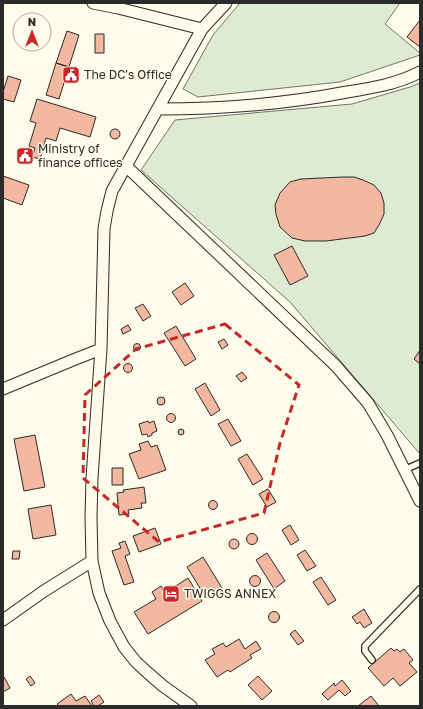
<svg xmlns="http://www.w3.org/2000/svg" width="423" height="709" viewBox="0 0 423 709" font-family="'Golos Text',sans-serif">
	<rect width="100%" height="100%" fill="#fdfbea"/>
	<!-- green -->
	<path fill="#deebd1" stroke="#74746e" d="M240 3H400L385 24 420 53V55L340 82 198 97 183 89 213 35Z
		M420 83V454L290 302 141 170 175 120 352 104 410 87Z"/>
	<!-- building -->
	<path fill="#f2b8a0" stroke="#2b2b2b" d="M420 20V47L407 37Z
		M67 31 79 35 69 67 56 63Z
		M95 34H104V53H95Z
		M56 63 69 67 59 99 46 95Z
		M8 76 21 80 14 102 3 99V92Z
		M37 99 96 117 90 137 60 128 56 141 46 138 40 159 32 157 35 148 29 146 36 123 30 121Z
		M110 134a5 5 0 1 1 10 0a5 5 0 1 1-10 0Z
		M3 176 29 185 22 205 3 198Z
		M343 177H354L363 180 374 185 381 193 384 203V214L379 225 374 233 365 236 326 241H305L292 238 280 227 276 214 275 205 280 193 290 182 301 179Z
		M292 246 308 276 290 285 274 255Z
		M185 283 194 296 181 305 172 292Z
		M143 304 151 316 143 321 135 308Z
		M128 325 131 330 123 334 121 329Z
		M176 326 196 359 185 366 164 333Z
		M224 339 228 345 222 349 218 342Z
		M133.5 347a3.5 3.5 0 1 1 7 0a3.5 3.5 0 1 1-7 0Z
		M420 350V364L414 359Z
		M123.5 368a4.5 4.5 0 1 1 9 0a4.5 4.5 0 1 1-9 0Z
		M242 372 247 378 241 382 236 376Z
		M205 383 220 410 211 416 195 389Z
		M157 401a4 4 0 1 1 8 0a4 4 0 1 1-8 0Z
		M166.5 418a4.5 4.5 0 1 1 9 0a4.5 4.5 0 1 1-9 0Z
		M228 419 241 441 231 446 218 424Z
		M148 421 149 423 154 421 157 431 152 433V435L148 437 147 434 142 435 139 424Z
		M178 432a3 3 0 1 1 6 0a3 3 0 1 1-6 0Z
		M35 435 45 487 24 491 14 439Z
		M148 441 151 447 157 445 166 470 139 479 129 454 141 450 139 444Z
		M247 454 263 479 253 485 238 459Z
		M112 468H123V485H112Z
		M144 487 146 503H141L142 508 128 510 129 514 119 515 117 493 124 492 123 490Z
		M268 489 276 502 267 507 259 494Z
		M208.5 505a4.5 4.5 0 1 1 9 0a4.5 4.5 0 1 1-9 0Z
		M51 505 56 535 33 539 28 509Z
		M290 525 299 540 291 545 282 530Z
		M155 528 161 544 139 552 133 536Z
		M246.5 539a5.5 5.5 0 1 1 11 0a5.5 5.5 0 1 1-11 0Z
		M229 544a5 5 0 1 1 10 0a5 5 0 1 1-10 0Z
		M125 541 130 554 125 556 134 582 124 585 112 551 121 548 119 543Z
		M305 550 316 566 307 571 297 555Z
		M13 551H20L19 559H12Z
		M267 553 285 581 274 589 256 560Z
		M203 557 222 588 206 598 187 567Z
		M249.5 581a5.5 5.5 0 1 1 11 0a5.5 5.5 0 1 1-11 0Z
		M321 577 336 600 328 605 313 582Z
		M188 578 202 601 148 634 134 612 156 599 152 592 161 586 165 593Z
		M364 609 372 623 364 628 360 622 357 624 352 617Z
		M268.5 617a5.5 5.5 0 1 1 11 0a5.5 5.5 0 1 1-11 0Z
		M295 630 304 641 298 645 290 634Z
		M239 639 245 649 256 641 261 649 250 655 252 658 230 672 228 670 217 677 205 660 215 654 212 649 223 643 226 647Z
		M391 648 394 651 397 649 400 652 404 649 413 660 409 663 417 672 400 686 393 678 384 686 368 668Z
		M30 676 35 683 31 686 26 679Z
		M258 676 272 691 262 700 248 685Z
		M4 677 10 688 3 692V678Z
		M342 680 351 691 345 696 339 690 328 700 322 694 334 683 335 686Z
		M71 694 76 701 85 696 92 706H59L57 704Z
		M99 695 104 702 98 706H94L91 701Z
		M371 696 379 706H358Z"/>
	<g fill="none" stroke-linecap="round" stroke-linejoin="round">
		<defs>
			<path id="lane" d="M404 470 420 463
				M372 660 365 651V646L420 589"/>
			<path id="street" d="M93 3 118 8 202 29
				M158 109C221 109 285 104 347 92 372 88 397 84 420 72
				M127 167 336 366 368 403 387 435 420 501
				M3 389 73 360 101 349
				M3 620 44 591 92 561
				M191 706 163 686 148 673 136 662 124 647 110 621 99 593 92 561 91 517 92 478 101 349 104 229 107 211 112 191 202 29 226 3"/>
		</defs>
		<!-- lane casing -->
		<use href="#lane" stroke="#2b2b2b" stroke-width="8"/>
		<!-- street casing -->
		<use href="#street" stroke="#2b2b2b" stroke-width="13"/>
		<!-- lane -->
		<use href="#lane" stroke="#fdfbea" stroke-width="5.5"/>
		<!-- street -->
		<use href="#street" stroke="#fdfbea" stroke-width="11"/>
	</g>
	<!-- marked area -->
	<path fill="none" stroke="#c62828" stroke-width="3" stroke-dasharray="8 5" stroke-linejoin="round" d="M225 324 299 385 280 443 264 513 159 542 83 478 85 395 136 349Z"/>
	<!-- icons -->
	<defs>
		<symbol id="civic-square" viewBox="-11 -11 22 22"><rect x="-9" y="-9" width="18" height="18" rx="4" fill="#c62828" stroke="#fdfbea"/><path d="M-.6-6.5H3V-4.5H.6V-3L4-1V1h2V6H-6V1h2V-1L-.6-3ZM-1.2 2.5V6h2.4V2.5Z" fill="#fff"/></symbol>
		<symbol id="hotel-square" viewBox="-11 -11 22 22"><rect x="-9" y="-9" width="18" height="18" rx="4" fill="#c62828" stroke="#fdfbea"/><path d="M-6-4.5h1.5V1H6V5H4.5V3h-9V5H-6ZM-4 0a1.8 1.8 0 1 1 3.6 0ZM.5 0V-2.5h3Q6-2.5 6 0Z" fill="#fff"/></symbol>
	</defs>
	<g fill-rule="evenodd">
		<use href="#civic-square" x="61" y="65" width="20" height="20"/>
		<use href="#civic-square" x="15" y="146" width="20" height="20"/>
		<use href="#hotel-square" x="161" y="584" width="20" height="20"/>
	</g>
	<g text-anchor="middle" stroke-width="3" stroke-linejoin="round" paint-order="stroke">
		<!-- poi labels -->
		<g font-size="12" fill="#2b2b2b" stroke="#fdfbea" text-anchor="start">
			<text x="84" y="79">The DC's Office</text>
			<text x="38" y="153">Ministry of<tspan x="38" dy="14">finance offices</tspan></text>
			<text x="184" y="598">TWIGGS ANNEX</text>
		</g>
	</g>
	<!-- border -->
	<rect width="423" height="709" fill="none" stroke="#2b2b2b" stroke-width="8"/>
	<!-- north arrow -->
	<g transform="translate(32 32)"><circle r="19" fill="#fdfbea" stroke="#a9a89e"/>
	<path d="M0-3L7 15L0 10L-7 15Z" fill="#c62828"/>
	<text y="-6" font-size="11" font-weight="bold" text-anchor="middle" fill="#2b2b2b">N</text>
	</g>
</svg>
